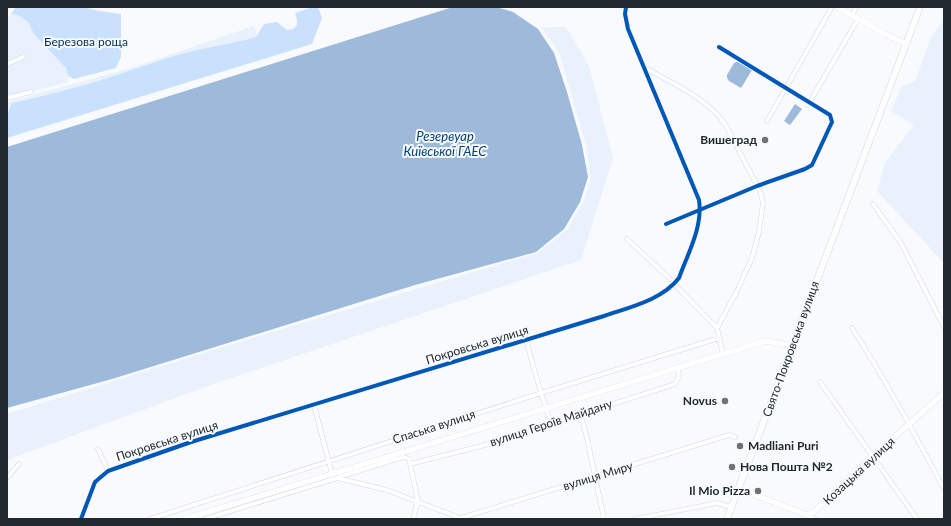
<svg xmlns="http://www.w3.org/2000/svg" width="951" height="526" viewBox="0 0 951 526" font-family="Lato,sans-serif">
	<rect width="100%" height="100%" fill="#f8fafd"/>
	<!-- green -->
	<path fill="#e8f1fc" d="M11 14 18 15 28 22 34 34 66 68 68 76V82L7 98V19Z
		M944 19V263L877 191 885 163 914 125 891 111 902 86 915 82 931 37Z
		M254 26 259 40 7 117V102L128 69Z
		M541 27H566L589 66 613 158 581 260 213 384 7 460V414L292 326 538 253 567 230 583 203 591 178 586 145 559 52Z"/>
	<!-- forest -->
	<path fill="#c9e1fd" d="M16 7H84L99 11 121 14V57L116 68 74 79 68 76 66 68 34 34 28 22 18 15 11 14Z
		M313 7H318L322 18 312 44 7 138 8 129 7 128V115L12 103C49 95 87 85 123 73 142 67 160 60 178 55 204 47 230 45 256 37L264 24 277 22 287 30 293 29 297 25V19L295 13Z"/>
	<!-- water -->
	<path fill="#9dbadb" d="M453 7H496L513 12 538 29 554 53 567 92 582 145 588 177 580 202 564 229 536 252 415 285 112 379 7 408V147Z
		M739 61 752 70 741 88 729 81 727 78V75L734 63Z
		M795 104 802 109 790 125 784 121Z"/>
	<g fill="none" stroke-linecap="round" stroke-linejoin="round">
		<defs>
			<path id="street" d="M7 8 8 7
				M852 16 856 7
				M7 64 23 57
				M644 67C671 83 706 97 725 124L760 191 763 202 759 232 752 258 737 291 717 328
				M7 98 31 92
				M808 105 858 19
				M767 121 832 7
				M873 204 901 243 944 327
				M666 224 757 186 805 169 812 165 832 122 830 115 719 47
				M627 239 667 276 680 290 717 328 723 354
				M852 328C886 380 915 434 944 489
				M526 340 541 393 551 423
				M820 382 917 519
				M314 405 332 474
				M580 413 587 438 604 519
				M98 449 108 471
				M385 457 387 462 404 457 409 459 418 501 413 519
				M410 464 489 444 675 384 679 376 678 368
				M339 477 387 462
				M7 478 19 464
				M807 515 815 519
				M461 518 726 436 730 435 735 437
				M81 519 95 482 108 471 191 442 604 316C630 307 662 300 679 278 688 253 703 227 699 200L628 29 625 14 626 7
				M150 519 541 393 719 338
				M205 519 337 478 387 490 463 519
				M635 519 717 503 731 507"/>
			<path id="secondary" d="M837 7 885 34 906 44
				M739 489 807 515 815 511 873 456 944 393
				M185 519 762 342 768 341 792 346"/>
			<path id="primary" d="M727 519 920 7"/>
		</defs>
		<!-- street casing -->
		<use href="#street" stroke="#d4d8dd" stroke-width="5"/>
		<!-- secondary casing -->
		<use href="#secondary" stroke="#d4d8dd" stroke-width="6"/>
		<!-- primary casing -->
		<use href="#primary" stroke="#d4d8dd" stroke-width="7"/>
		<!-- street -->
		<use href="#street" stroke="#fefeff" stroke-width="4"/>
		<!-- secondary -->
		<use href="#secondary" stroke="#fefeff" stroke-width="5.5"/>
		<!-- primary -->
		<use href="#primary" stroke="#fefeff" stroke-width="6"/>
		<defs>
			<path id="cycleway" d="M666 224 757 186 805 169 812 165 832 122 830 115 719 47
				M81 519 95 482 108 471 191 442 604 316C630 307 662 300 679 278 688 253 703 227 699 200L628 29 625 14 626 7"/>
		</defs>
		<!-- cycleway casing -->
		<use href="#cycleway" stroke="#f7fafe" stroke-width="6"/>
		<!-- cycleway -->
		<use href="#cycleway" stroke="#0057b8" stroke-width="4"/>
	</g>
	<!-- markers -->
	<g fill="#6d7277" stroke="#f7fafe" stroke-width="1.5">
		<circle cx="765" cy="140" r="4"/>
		<circle cx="725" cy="401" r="4"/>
		<circle cx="740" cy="446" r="4"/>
		<circle cx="732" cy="467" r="4"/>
		<circle cx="758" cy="491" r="4"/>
	</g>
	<g text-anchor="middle" stroke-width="4" stroke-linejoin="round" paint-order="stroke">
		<!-- park labels -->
		<g font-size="12" fill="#012e59" stroke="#f7fafe">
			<text x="86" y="46">Березова роща</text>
		</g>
		<!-- poi labels -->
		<g font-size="12" font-weight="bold" fill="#22282f" stroke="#f7fafe" text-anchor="end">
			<text x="757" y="144">Вишеград</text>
			<text x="717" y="405">Novus</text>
			<text x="748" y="450" text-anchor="start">Madliani Puri</text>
			<text x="740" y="471" text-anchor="start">Нова Пошта №2</text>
			<text x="750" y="495">Il Mio Pizza</text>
		</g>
		<!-- street labels -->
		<g font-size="12" fill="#22282f" stroke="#f7fafe">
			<text transform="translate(477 345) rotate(-17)" y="4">Покровська вулиця</text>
			<text transform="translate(791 349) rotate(-70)" y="4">Свято-Покровська вулиця</text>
			<text transform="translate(551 423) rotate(-18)" y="4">вулиця Героїв Майдану</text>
			<text transform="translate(434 427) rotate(-18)" y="4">Спаська вулиця</text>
			<text transform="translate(167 441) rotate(-18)" y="4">Покровська вулиця</text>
			<text transform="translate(859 471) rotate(-43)" y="4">Козацька вулиця</text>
			<text transform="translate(598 476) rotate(-17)" y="4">вулиця Миру</text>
		</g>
		<!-- water labels -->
		<g font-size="13" font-style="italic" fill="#003f77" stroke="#f7fafe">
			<text x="445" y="141">Резервуар<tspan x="445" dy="15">Київської ГАЕС</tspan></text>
		</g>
	</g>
	<!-- border -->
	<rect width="951" height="526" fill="none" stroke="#22282f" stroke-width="16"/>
</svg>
